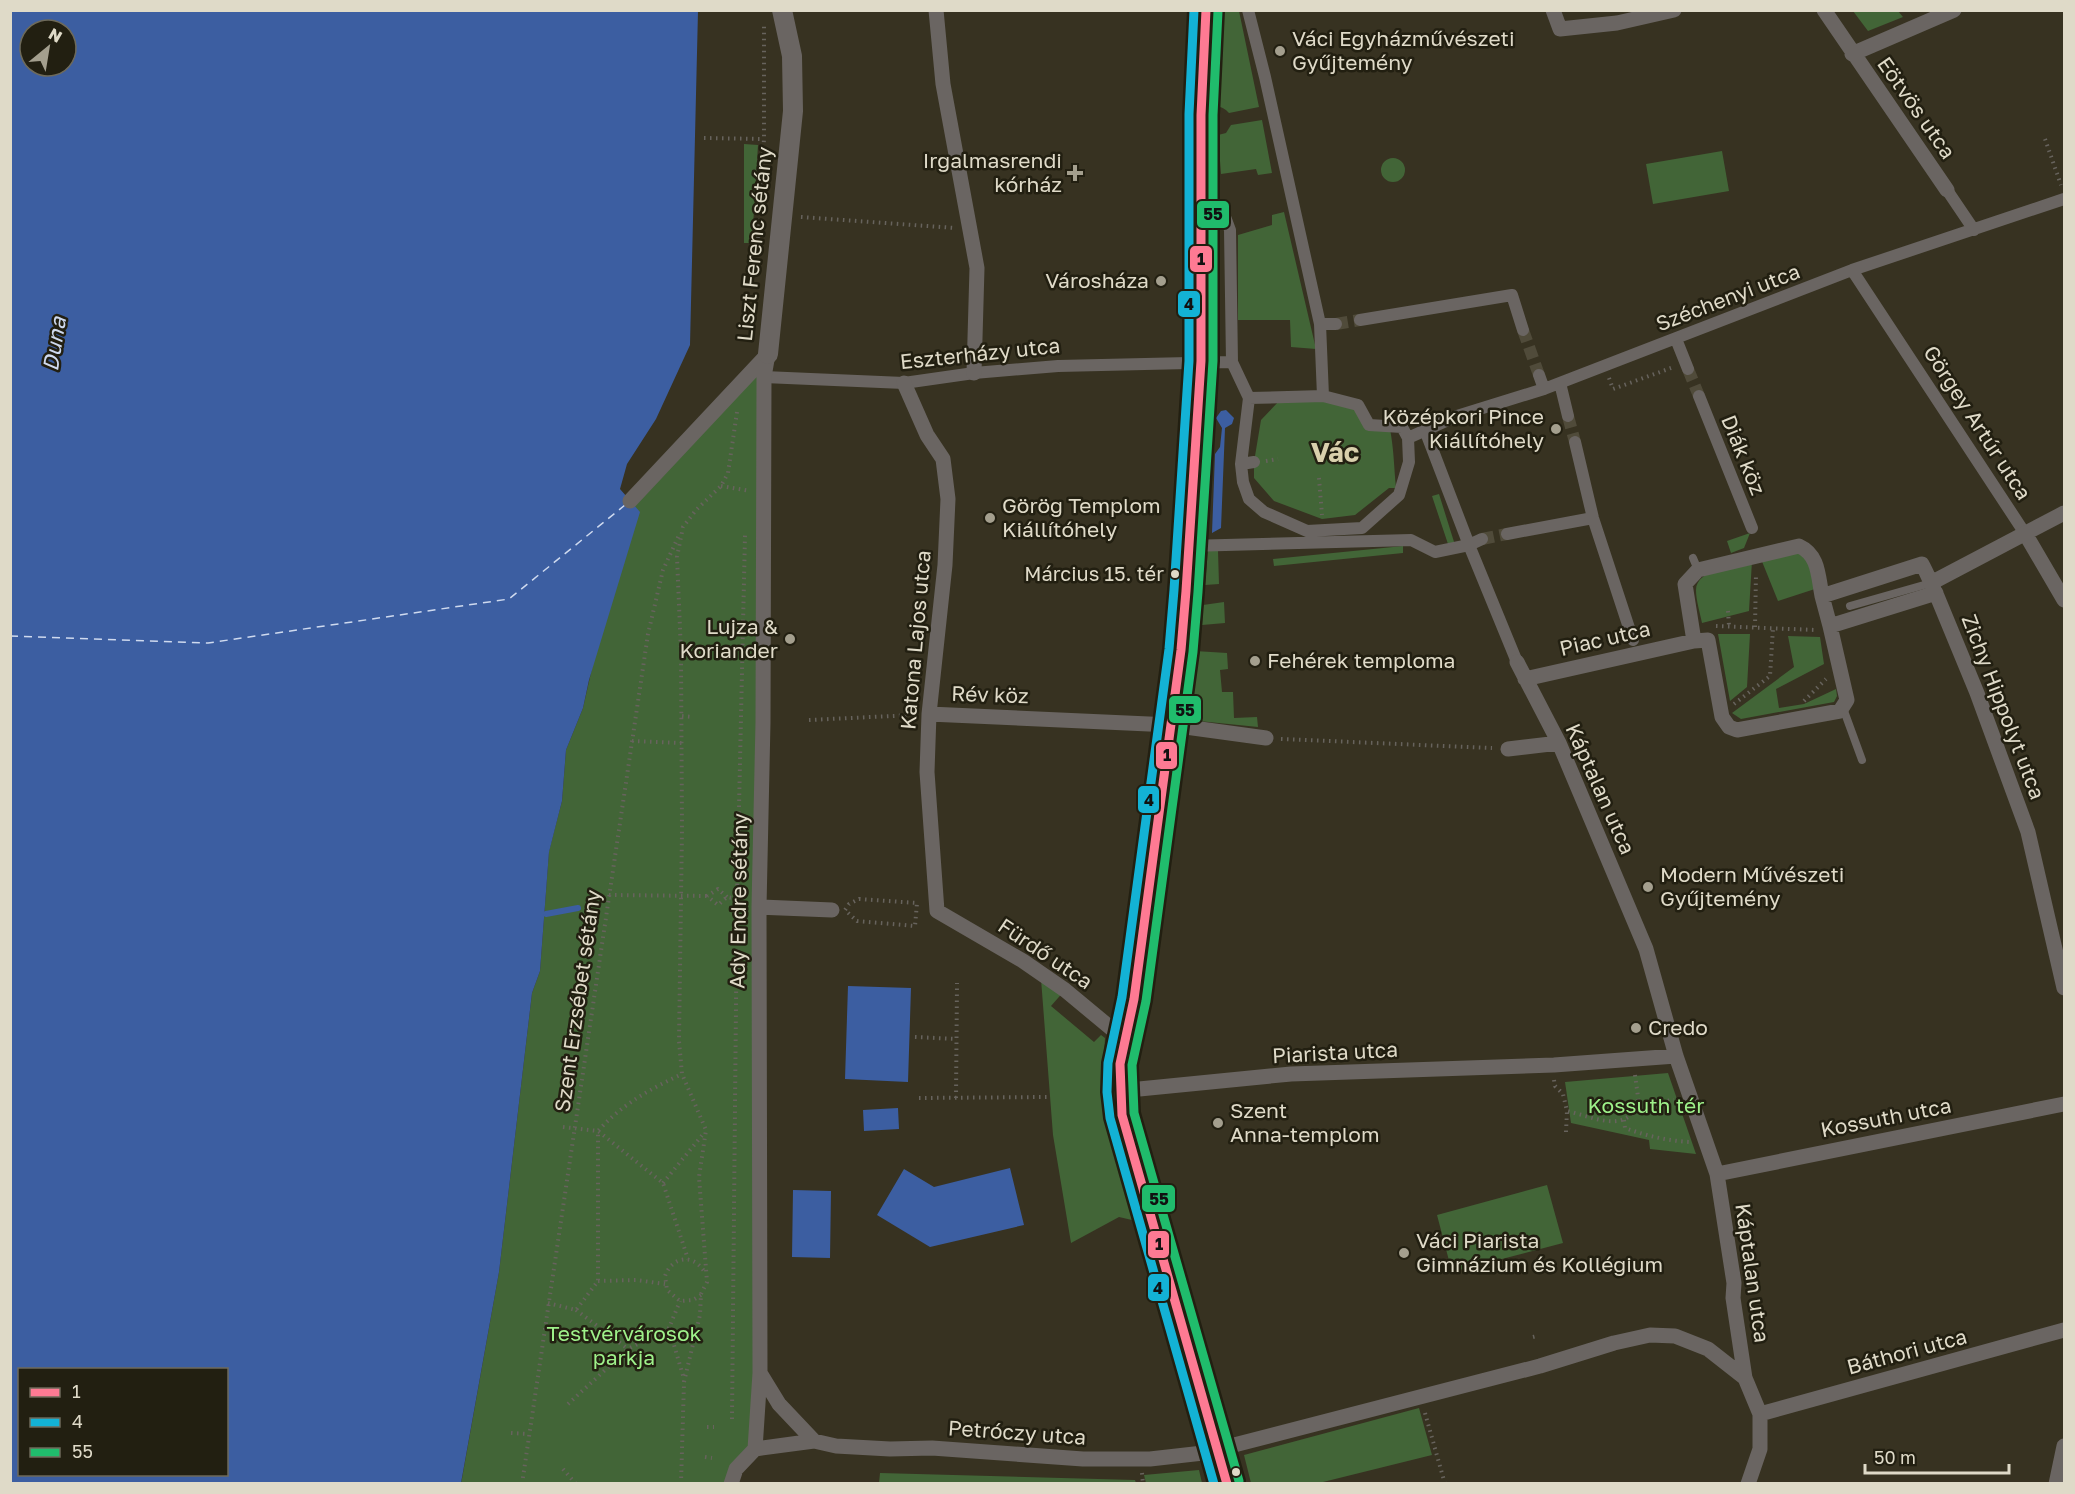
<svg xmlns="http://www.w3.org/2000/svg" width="2075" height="1494" viewBox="0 0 2075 1494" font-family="'Golos Text',sans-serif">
	<rect width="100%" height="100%" fill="#373221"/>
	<!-- green -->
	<path fill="#426537" d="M1212 11H1239L1259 107 1229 113C1220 103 1213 107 1205 115Z
		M1853 11H1898L1903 17 1868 31Z
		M1262 120 1272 173 1258 175 1256 169 1221 174 1218 135 1226 133 1231 125Z
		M744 144 758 145 752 243H744Z
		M1722 151 1729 191 1653 204 1646 164Z
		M1381 170a12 12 0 1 1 24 0a12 12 0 1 1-24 0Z
		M1284 212 1316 349 1291 347 1290 320H1238V235L1272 225V215Z
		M768 354 755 1449 731 1483 461 1484 499 1272 532 993 540 971 549 851 562 801 566 750 583 708 630 501Z
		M1280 400 1318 401 1353 406 1362 418 1390 429C1394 450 1394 468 1396 488H1389L1355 515 1322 519 1274 501 1254 478V462L1261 420Z
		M1439 494 1455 545 1449 547 1432 496Z
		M1750 533 1744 548 1731 553 1727 541Z
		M1403 546V553L1274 566 1273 559Z
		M1208 550 1218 551 1219 584 1205 585Z
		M1797 550 1806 554 1818 588 1778 601 1761 559Z
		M1752 561 1749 611 1702 623C1700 613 1696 600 1696 590 1696 569 1737 565 1752 561Z
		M1224 602 1225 623 1202 625 1203 605Z
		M1718 634H1750L1747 687 1730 701Z
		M1788 636 1820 637 1824 664 1776 689 1779 708 1804 704 1836 689 1837 696 1834 702 1741 719 1732 713 1794 667Z
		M1195 651 1227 653 1228 669 1220 670 1222 692H1233L1234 718 1257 717 1258 727 1189 720Z
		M1041 979 1065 990 1051 1006 1094 1042 1101 1035 1105 1038 1102 1096 1132 1220 1119 1217 1071 1243 1053 1135Z
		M1668 1073 1696 1154 1650 1149 1649 1140 1571 1123 1565 1082Z
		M1547 1185 1563 1243 1452 1272 1437 1215Z
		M1419 1408 1432 1455 1319 1483H1251L1244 1455Z
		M1199 1470 1202 1483H1146L1144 1475Z
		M880 1473 1135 1480 1136 1483H879Z"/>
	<!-- water -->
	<path fill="#3c5ea1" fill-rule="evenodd" d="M10 11H698L690 345 656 419 627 464 620 489 640 512 589 680 583 708 566 750 562 801 549 852 540 971 532 993 499 1272 461 1483H11ZM30 30H66V66H30ZM20 1370H226V1474H20Z
		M1226 410 1234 418 1232 424 1225 428 1221 528 1212 533 1215 454 1220 447 1222 428 1216 418 1221 411Z
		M848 986 911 988 908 1082 845 1079Z
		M898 1108 899 1129 864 1131 863 1110Z
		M1010 1168 1024 1225 930 1247 877 1215 904 1169 934 1187Z
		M793 1190 831 1191 830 1258 792 1257Z"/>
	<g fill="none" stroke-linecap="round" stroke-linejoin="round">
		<!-- stream -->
		<path stroke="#3c5ea1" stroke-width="6" d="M546 914 578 908"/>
		<!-- ferry -->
		<path stroke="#cfdaef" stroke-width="1.5" stroke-dasharray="8 6" stroke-linecap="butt" d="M10 636 208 643 509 599 625 505"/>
		<!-- pedestrian-tunnel -->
		<path stroke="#504b3a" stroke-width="12" stroke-dasharray="12 6" stroke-linecap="butt" d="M1336 324 1360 320
			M1523 330 1539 375
			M1688 369 1699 396
			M1568 416 1575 442
			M1482 539 1507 534"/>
		<!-- path -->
		<path stroke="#67635d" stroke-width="4" stroke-dasharray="1.5 4.5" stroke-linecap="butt" d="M704 138 764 139
			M2045 139 2061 185
			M801 217 955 228
			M757 256 764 139V26
			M1609 378 1613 389 1671 368
			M1266 461 1278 459
			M1319 478 1322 515
			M721 486 750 491
			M1728 611 1729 626
			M1716 626 1816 630
			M1755 627 1756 573
			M1804 701 1826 679
			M1734 704 1770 676 1773 628
			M682 716 692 717
			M809 720 913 715
			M1281 739 1492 748
			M632 741 682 743
			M609 895 707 896
			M727 897 718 889 707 896 718 905 727 897 739 899
			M859 899 917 903 915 926 857 921 845 910 849 904Z
			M915 1037 957 1039
			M1635 1075 1639 1104
			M1554 1080 1555 1086 1563 1094 1567 1111C1594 1117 1624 1134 1639 1104L1674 1100
			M919 1098 1049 1097
			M956 1098 957 983
			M1624 1120 1625 1128C1647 1136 1668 1141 1691 1142
			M563 1127 598 1131 663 1183 688 1259
			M1566 1132 1567 1111
			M663 1183 704 1133
			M598 1281 636 1280 665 1284
			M701 1295 693 1300 680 1301 667 1290 665 1276C672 1257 692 1253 704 1271
			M548 1303 576 1310 598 1281V1131C621 1105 650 1089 682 1074
			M576 1310 628 1349
			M669 1328 684 1379
			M1533 1337 1537 1336
			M568 1404 628 1349 669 1328 680 1301
			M1425 1413 1445 1484
			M732 1419 737 899 745 535
			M707 1427H714
			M511 1433 529 1434
			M705 1457 712 1458
			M563 1469 576 1484
			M1142 1473 1143 1484
			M522 1484 648 634 663 570 680 533
			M681 1484 684 1382 700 1315 701 1294 707 1282 699 1177 706 1130 682 1074 679 1041 682 830 681 652 677 557 683 527 696 510 721 486 728 473 737 412"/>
		<!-- service -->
		<path stroke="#6a6562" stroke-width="8" d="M1693 558 1698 570
			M1850 606 1931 583
			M1843 708 1862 760"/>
		<!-- pedestrian -->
		<path stroke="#6a6562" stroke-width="12" d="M1947 190 1974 230
			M1203 206H1221L1230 230 1232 362
			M1852 270 2026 535
			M1360 320 1512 295 1523 330
			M1320 324H1336
			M1676 339 1688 369
			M1539 375 1544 389
			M764 377 904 383 974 373 1058 366 1232 362 1249 398 1241 464 1243 482 1249 499 1264 512 1307 531 1362 528 1399 495 1409 462 1408 438 1402 427 1369 425 1358 405 1323 396 1320 324 1265 77 1248 10
			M1560 383 1568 416
			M1699 396 1752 528
			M1249 398 1323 396
			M1408 438 1457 416 1544 389 1852 270 2064 199
			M1575 442 1593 518 1633 640
			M1241 464 1254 462
			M1507 534 1593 518
			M1482 539 1469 545 1517 662
			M1188 546 1411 540 1435 552 1469 545 1425 430
			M1171 725 1181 650 1201 361 1203 206 1201 115 1206 10"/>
		<!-- minor -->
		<path stroke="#6a6562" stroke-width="15" d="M936 10 943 84 977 268 974 373
			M1553 10 1560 29 1617 23 1674 10
			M1824 10 1947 190
			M1852 54 1954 10
			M904 383 927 435 943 459 948 499 945 565 929 714 927 772 937 911 1023 961 1065 990 1124 1039
			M630 501 768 354
			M2026 535 2064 600
			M1931 583 2064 513
			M1936 593 1830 626 1847 700 1840 711 1737 730 1729 727 1722 717 1708 640 1694 641 1685 584 1698 570 1799 546C1819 555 1818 576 1822 596L1922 564C1928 575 1932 586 1937 596L1977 693 2028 832 2064 988
			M1822 596 1830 626
			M1517 662 1559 743 1646 949 1676 1056 1717 1174 1734 1283 1733 1298 1745 1378
			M1525 679 1694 641
			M929 714 1171 725 1266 738
			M1171 725 1134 999 1120 1064 1119 1091 1122 1115 1227 1484
			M1508 749 1559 743
			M759 907 832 910
			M1119 1091 1291 1074 1554 1065 1676 1056
			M1717 1174 2064 1104
			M760 1373 779 1404 814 1441
			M1760 1414 2064 1330
			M755 1449 814 1441 836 1446 890 1449 932 1448 1083 1459H1150L1203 1453 1540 1366 1614 1343 1650 1335 1675 1336 1708 1349 1745 1378 1760 1414V1449L1748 1484
			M755 1449 760 1373 759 907 763 722 764 377 768 354
			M731 1484 736 1469 755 1449
			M2056 1484 2064 1446"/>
		<!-- tertiary -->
		<path stroke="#6a6562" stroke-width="20" d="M768 354 793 111 792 56 782 10"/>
		<defs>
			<path id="bus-1" d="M1206 10 1201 115V361L1186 591 1181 650 1134 999 1120 1064 1122 1115 1227 1484"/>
			<path id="bus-2" d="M1194 10 1189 114V361L1174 590 1169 649 1122 997 1108 1063 1107 1092 1110 1118 1214 1484"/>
			<path id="bus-3" d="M1218 11 1213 115V361L1198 592 1193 652 1146 1001 1132 1065 1134 1113 1239 1481"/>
		</defs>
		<!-- bus-1 casing -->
		<use href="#bus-1" stroke="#221f11" stroke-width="14"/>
		<!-- bus-2 casing -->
		<use href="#bus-2" stroke="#221f11" stroke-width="14"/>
		<!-- bus-3 casing -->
		<use href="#bus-3" stroke="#221f11" stroke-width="14"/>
		<!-- bus-1 -->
		<use href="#bus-1" stroke="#fe7a93" stroke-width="9"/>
		<!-- bus-2 -->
		<use href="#bus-2" stroke="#13b2d5" stroke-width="9"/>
		<!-- bus-3 -->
		<use href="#bus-3" stroke="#20bc6c" stroke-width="9"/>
	</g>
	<!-- markers -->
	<g fill="#a49f8e" stroke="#221f11" stroke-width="2">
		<circle cx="1280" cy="51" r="6"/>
		<path d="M1072 164h6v6h6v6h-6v6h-6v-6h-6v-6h6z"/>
		<circle cx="1161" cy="281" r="6"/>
		<circle cx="1556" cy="429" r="6"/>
		<circle cx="990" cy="518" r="6"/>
		<circle cx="790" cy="639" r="6"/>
		<circle cx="1255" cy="661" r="6"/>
		<circle cx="1648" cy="887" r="6"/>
		<circle cx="1636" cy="1028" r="6"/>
		<circle cx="1218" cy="1123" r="6"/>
		<circle cx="1404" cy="1253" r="6"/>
	</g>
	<g fill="#dfdac8" stroke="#221f11" stroke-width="2">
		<circle cx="1175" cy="574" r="5"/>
		<circle cx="1236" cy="1472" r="5"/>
	</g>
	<g text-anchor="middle" stroke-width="5" stroke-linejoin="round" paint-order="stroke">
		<!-- bus labels -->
		<g font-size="20" fill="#dfdac8" stroke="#221f11" text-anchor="end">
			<text x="1164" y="581">Március 15. tér</text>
		</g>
		<!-- poi labels -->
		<g font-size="21" fill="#dfdac8" stroke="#221f11" text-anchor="start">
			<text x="1292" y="46">Váci Egyházművészeti<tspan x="1292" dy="24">Gyűjtemény</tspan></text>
			<text x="1062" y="168" text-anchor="end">Irgalmasrendi<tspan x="1062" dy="24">kórház</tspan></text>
			<text x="1149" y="288" text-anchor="end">Városháza</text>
			<text x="1544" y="424" text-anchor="end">Középkori Pince<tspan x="1544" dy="24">Kiállítóhely</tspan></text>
			<text x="1002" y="513">Görög Templom<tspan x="1002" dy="24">Kiállítóhely</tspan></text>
			<text x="778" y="634" text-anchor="end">Lujza &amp;<tspan x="778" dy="24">Koriander</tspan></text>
			<text x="1267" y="668">Fehérek temploma</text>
			<text x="1660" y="882">Modern Művészeti<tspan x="1660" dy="24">Gyűjtemény</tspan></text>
			<text x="1648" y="1035">Credo</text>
			<text x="1230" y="1118">Szent<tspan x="1230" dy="24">Anna-templom</tspan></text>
			<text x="1416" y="1248">Váci Piarista<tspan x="1416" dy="24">Gimnázium és Kollégium</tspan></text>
		</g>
		<!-- street labels -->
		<g font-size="21" fill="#dfdac8" stroke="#221f11">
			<text transform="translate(1916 108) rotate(55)" y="7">Eötvös utca</text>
			<text transform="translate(755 244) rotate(-84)" y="7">Liszt Ferenc sétány</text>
			<text transform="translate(1728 298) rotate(-21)" y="7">Széchenyi utca</text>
			<text transform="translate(980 354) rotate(-6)" y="7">Eszterházy utca</text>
			<text transform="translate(1977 423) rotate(57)" y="7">Görgey Artúr utca</text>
			<text transform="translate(1743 455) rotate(68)" y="7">Diák köz</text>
			<text transform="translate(1605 639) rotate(-13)" y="7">Piac utca</text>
			<text transform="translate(916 640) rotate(-85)" y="7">Katona Lajos utca</text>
			<text transform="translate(990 695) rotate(2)" y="7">Rév köz</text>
			<text transform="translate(2003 707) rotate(69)" y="7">Zichy Hippolyt utca</text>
			<text transform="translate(1600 789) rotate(66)" y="7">Káptalan utca</text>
			<text transform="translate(739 901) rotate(-89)" y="7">Ady Endre sétány</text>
			<text transform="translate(1045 954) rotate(34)" y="7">Fürdő utca</text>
			<text transform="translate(578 1001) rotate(-82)" y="7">Szent Erzsébet sétány</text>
			<text transform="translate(1335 1053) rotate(-3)" y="7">Piarista utca</text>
			<text transform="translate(1886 1118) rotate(-11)" y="7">Kossuth utca</text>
			<text transform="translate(1752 1273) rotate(82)" y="7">Káptalan utca</text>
			<text transform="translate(1907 1352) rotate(-15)" y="7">Báthori utca</text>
			<text transform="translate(1017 1433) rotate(4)" y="7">Petróczy utca</text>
		</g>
		<!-- park labels -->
		<g font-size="21" fill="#9ef18a" stroke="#221f11">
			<text x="1646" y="1113">Kossuth tér</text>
			<text x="624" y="1341">Testvérvárosok<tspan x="624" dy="24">parkja</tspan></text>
		</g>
		<!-- water labels -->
		<g font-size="22" font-style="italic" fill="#cfdaef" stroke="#221f11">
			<text transform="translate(54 344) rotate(-81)" y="8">Duna</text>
		</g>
		<!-- district labels -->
		<g font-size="27" font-weight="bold" fill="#d9d0ac" stroke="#221f11">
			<text x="1335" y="462">Vác</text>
		</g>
	</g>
	<g stroke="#221f11" stroke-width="2">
		<rect x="1196" y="200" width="34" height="29" rx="6" fill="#20bc6c"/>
		<rect x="1189" y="245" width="24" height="28" rx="6" fill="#fe7a93"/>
		<rect x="1177" y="290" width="24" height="28" rx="6" fill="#13b2d5"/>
		<rect x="1168" y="695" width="34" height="29" rx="6" fill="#20bc6c"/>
		<rect x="1155" y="741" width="23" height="29" rx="6" fill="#fe7a93"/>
		<rect x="1137" y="785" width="23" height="29" rx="6" fill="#13b2d5"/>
		<rect x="1141" y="1184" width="35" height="29" rx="6" fill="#20bc6c"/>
		<rect x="1147" y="1230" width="23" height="29" rx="6" fill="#fe7a93"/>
		<rect x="1147" y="1273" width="23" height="29" rx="6" fill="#13b2d5"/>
	</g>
	<g font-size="16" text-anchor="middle" font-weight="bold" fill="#111">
		<text x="1213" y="220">55</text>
		<text x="1201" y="265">1</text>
		<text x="1189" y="310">4</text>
		<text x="1185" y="716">55</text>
		<text x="1167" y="761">1</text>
		<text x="1149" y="806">4</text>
		<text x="1159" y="1205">55</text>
		<text x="1159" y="1250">1</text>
		<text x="1158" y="1294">4</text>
	</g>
	<!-- border -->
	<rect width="2075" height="1494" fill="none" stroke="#dfdac8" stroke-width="24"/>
	<!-- legend -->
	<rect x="18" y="1368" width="210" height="108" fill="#221f11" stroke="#6e6a5a" stroke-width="1.5"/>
	<rect x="30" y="1388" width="30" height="9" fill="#fe7a93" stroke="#6e6a5a" stroke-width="1.5"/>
	<text x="72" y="1398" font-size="18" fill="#dfdac8">1</text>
	<rect x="30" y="1418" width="30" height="9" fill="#13b2d5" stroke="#6e6a5a" stroke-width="1.5"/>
	<text x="72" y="1428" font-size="18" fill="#dfdac8">4</text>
	<rect x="30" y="1448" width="30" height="9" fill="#20bc6c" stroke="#6e6a5a" stroke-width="1.5"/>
	<text x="72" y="1458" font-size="18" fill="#dfdac8">55</text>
	<!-- north arrow -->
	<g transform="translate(48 48) rotate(30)"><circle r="28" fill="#221f11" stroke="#6e6a5a" stroke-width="1.5"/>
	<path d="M0-4.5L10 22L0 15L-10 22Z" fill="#a49f8e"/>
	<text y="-9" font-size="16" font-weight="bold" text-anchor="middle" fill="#dfdac8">N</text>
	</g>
	<!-- scale -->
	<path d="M1865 1464v9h144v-9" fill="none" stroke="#dfdac8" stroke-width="3"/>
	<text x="1874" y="1464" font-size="18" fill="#dfdac8" stroke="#221f11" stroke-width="4.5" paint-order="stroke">50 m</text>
</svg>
